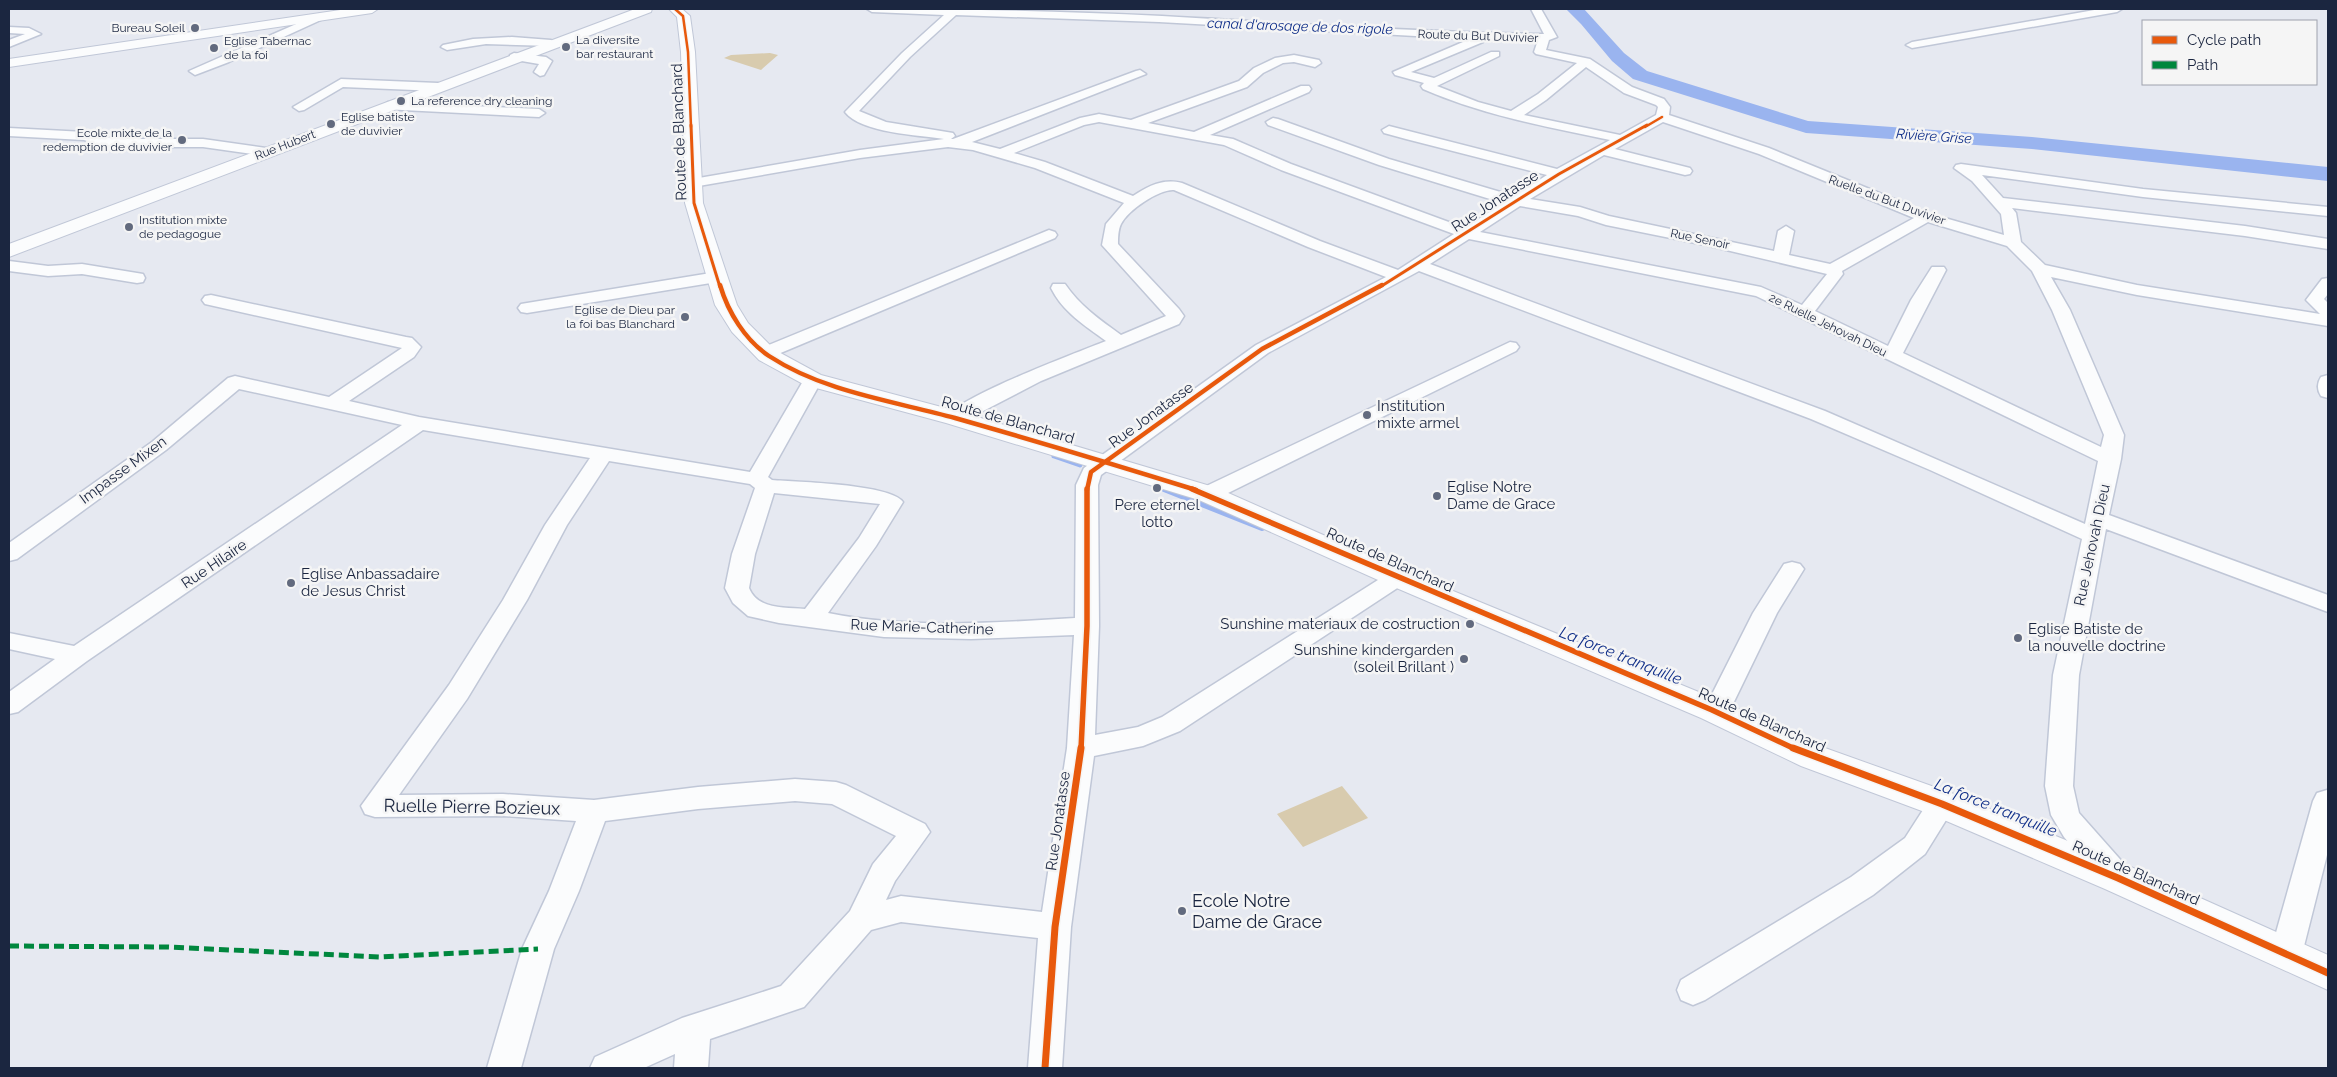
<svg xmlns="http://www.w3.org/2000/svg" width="2337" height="1077" viewBox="0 0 2337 1077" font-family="Raleway,sans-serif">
	<rect width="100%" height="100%" fill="#e6e9f1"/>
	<!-- green -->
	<path fill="#d8cbae" d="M770 53 778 55 761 70 724 58 731 55Z
		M1342 786 1368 818 1303 847 1277 814Z"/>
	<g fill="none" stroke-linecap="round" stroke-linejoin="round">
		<!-- stream-far1 -->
		<path stroke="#9ab4ef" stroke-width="5" d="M1054 456 1080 465
			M1159 487 1167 490"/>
		<!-- stream -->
		<path stroke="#9ab4ef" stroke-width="6" d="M1164 489 1262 528"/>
		<!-- canal -->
		<path fill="#9ab4ef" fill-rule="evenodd" d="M893 9H934L936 11C929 17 900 15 893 9Z"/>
		<!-- river -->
		<path fill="#9ab4ef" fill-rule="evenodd" d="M1566 9H1584L1624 53 1647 71 1808 121 2032 137 2328 167V181L2032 149 1806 133 1633 79 1612 61 1581 24Z"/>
		<defs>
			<path id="street" d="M867 9C965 9 1064 11 1162 16 1289 23 1416 32 1544 34L1531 9H1541L1557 37 1549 40 1546 50 1590 59 1632 87 1664 99 1670 107 1669 115 1769 148 1931 214 2004 235 2001 214 1972 181 1954 168 1956 165 1961 164 2143 189 2328 207V216L2143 197 1982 175 2003 198 2245 226 2328 239V249L2245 236 2012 208 2016 213 2021 242 2045 265 2137 285 2320 314 2306 300 2322 279 2328 278V294L2324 299 2328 303V326L2137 295 2051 277 2070 310 2124 435 2121 459 2109 515 2328 595V612L2106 529 2079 675 2073 786 2079 813 2126 866 2130 875 2126 884 2115 887 2104 884 2064 837 2051 815 2045 786 2053 675 2082 539 1930 470 1811 419 1419 271 1268 353 1101 475 1098 485 1099 626 1095 735 1138 727 1162 717 1389 573 1397 571 1405 573 1409 578 1405 583 1180 731 1143 746 1094 756 1071 927 1062 1068H1028L1038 938 901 922 871 930 804 1007 710 1039 708 1068H674L675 1054 644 1068H590L595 1057 682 1018 781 986 850 911 873 864 896 836 832 804 795 801 698 809 605 821 579 891 554 949 521 1068H487L522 949 549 891 576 821 503 816 375 817 365 814 361 806 449 685 503 600 545 525 590 458 423 430 87 661 18 712 9 714V692L55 659 9 649V633L74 646 402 425 239 389 166 450 17 559 9 561V543L152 442 228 378 235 376 329 397 402 348 205 304 202 300 205 296 211 295 406 337 412 338 421 347 414 357 349 401 419 417 750 472 806 376H820L822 380 768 477 772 480C796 482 891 484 903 502L876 546 828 613C908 629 993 623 1075 618L1076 485 1084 468 1256 345 1386 277 1308 247 1174 190C1159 189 1128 210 1121 224 1118 230 1118 238 1118 244L1179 309 1184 316 1179 324 1041 381 962 422H948L945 418C960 396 1076 353 1106 341 1084 325 1063 312 1051 288L1053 284H1065C1080 306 1099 319 1121 335L1166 316 1102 245 1106 224 1124 203 1035 168 973 150 948 147 860 158 693 187 688 186 686 183 688 180 693 179 860 150 944 139C919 135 861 133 845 112L902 53 944 15 872 12ZM956 15 1159 22 1470 39 1393 72 1395 75 1424 83 1421 86 1423 89C1483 115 1546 127 1610 140L1557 169 1389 126 1382 130 1384 133 1406 139 1547 175 1514 196 1389 159 1278 119 1273 118 1266 122 1268 125 1379 165 1503 203 1465 228 1291 164 1233 139 1210 135 1309 92 1311 89 1309 86H1301L1194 132 1148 123 1247 87 1263 73 1283 63 1294 62 1315 67 1321 63 1319 60 1294 55 1275 58 1254 68 1239 81 1131 120 1099 114 1080 118 1000 149 972 142 1146 74 1140 70 1136 71 953 139H951L955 136 953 133 886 122 859 111 910 57ZM1484 40H1538L1534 52 1536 54 1577 63 1538 94 1511 111 1478 102 1437 86 1499 56V52H1491L1434 78 1411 72 1483 42ZM1586 67 1624 93 1656 105 1658 107 1656 115 1620 135 1524 115 1546 100ZM1099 122 1224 145 1281 170 1454 234 1398 270 1320 241 1182 183C1163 178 1148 186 1133 196L1045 162 1014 153 1084 125ZM1663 122 1759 154 1914 218 1830 264 1789 255 1794 231 1786 226 1778 231 1774 251 1609 216 1580 207 1530 199 1604 155 1685 175 1690 174 1692 171 1690 168 1615 149ZM1520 206 1578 216 1606 225 1705 245 1827 274 1802 305 1761 287 1480 232ZM1928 222 2007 246 2032 271 2052 310 2104 435 2101 447 1903 353 1946 270 1944 267H1932L1911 300 1888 346 1815 311 1843 274 1842 271ZM1469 239 1756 296 2098 461 2085 524 1825 411 1430 264ZM609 461 750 484 755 488 732 554 725 588 733 603 748 616 779 623 884 637 971 639 1074 635 1067 748 1042 912 901 896 886 900 895 881 930 832 925 824 846 785 836 782 795 779 698 787 594 800 503 794 399 795 467 699 527 600 567 525ZM774 493 880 504 859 538 805 609C785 607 758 610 749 588L755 554Z
				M2100 9H2122L2117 12 1912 48 1906 45 1912 42Z
				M319 14 323 15V19L229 62 195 75 189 71Z
				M9 27 29 28 41 34 9 47V40L25 34 9 33Z
				M512 37 551 40 557 43 551 46 486 44 447 50 441 47 443 45 473 39Z
				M514 53 546 57 552 61 544 75 540 76 534 72 539 64 510 59V55Z
				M341 79 438 83 444 87 438 91 343 87 304 110 299 111 293 107Z
				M388 102 539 109 545 113 539 117 383 109 382 106Z
				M9 128 85 132 102 137 124 139H203L266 148 273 152 266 156 203 147H124L100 145 84 140 9 136Z
				M1049 230 1055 232 1057 235 1055 238 771 357H759L756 353 759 349Z
				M9 261 48 266 82 264 137 273 143 274 145 278 143 282 137 283 82 274 48 276 9 271Z
				M717 272 723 273 725 277 723 281 527 313 521 312 518 308 521 304 527 303Z
				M1510 342 1516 343 1519 347 1516 351 1216 499 1208 500 1200 499 1197 494 1200 489Z
				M2328 375V398L2321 396C2317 390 2317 383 2321 377Z
				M1792 562 1800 564 1804 569 1777 613 1729 712 1725 719 1716 722 1707 719 1703 712 1753 613 1784 564Z
				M2327 790 2328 851 2302 954 2297 964 2286 968 2275 964 2270 954 2313 801 2317 793Z
				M1942 793 1952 796 1956 804 1925 854 1873 895 1705 1000 1693 1005 1681 1000 1677 990 1681 980 1851 877 1905 838 1932 796Z"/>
			<path id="secondary" d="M347 9H378L372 13 9 67V59Z
				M635 9H652L651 12 9 257V244Z
				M669 9H682L690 16 695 52 703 203 737 305 748 323 775 350 821 375 964 413 1217 488 1407 572 1723 702 1825 748 1954 794 2131 867 2328 955V990L2105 889 1930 814 1801 766 1701 718 1387 584 1199 500 946 423 805 385 759 360 732 332 715 305 685 203 681 52 677 17Z"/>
		</defs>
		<!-- street casing -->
		<use href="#street" stroke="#c0c7d7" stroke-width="3"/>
		<!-- secondary casing -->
		<use href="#secondary" stroke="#c0c7d7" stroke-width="2"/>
		<!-- street -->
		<use href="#street" fill="#fbfcfd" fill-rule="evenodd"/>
		<!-- secondary -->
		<use href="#secondary" fill="#fbfcfd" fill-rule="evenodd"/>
		<!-- quiet -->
		<path stroke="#00873e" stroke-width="5" stroke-dasharray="10 5" stroke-linecap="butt" d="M9 946 167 947 381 957 538 949"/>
		<defs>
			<path id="cycleway-far4" d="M675 9 683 16 688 52 691 127
				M1645 127 1662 117"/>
			<path id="cycleway-far3" d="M691 125 694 203 720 287
				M1380 287 1559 174 1647 125"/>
			<path id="cycleway-far2" d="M720 285C728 312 745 340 769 356 824 392 893 401 955 418 1036 441 1116 465 1196 490
				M1087 490 1091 472 1262 349 1382 285"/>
			<path id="cycleway-far1" d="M1192 489 1712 710 1795 749
				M1081 749 1087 626V489"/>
			<path id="cycleway" d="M1793 748 1942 804 2118 878 2328 973
				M1045 1068 1055 927 1081 748"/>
		</defs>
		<!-- cycleway-far4 casing -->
		<use href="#cycleway-far4" stroke="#f5f5f5" stroke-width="4.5"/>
		<!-- cycleway-far3 casing -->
		<use href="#cycleway-far3" stroke="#f5f5f5" stroke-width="5"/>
		<!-- cycleway-far2 casing -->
		<use href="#cycleway-far2" stroke="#f5f5f5" stroke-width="7"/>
		<!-- cycleway-far1 casing -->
		<use href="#cycleway-far1" stroke="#f5f5f5" stroke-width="9"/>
		<!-- cycleway casing -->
		<use href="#cycleway" stroke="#f5f5f5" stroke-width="10"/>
		<!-- cycleway-far4 -->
		<use href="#cycleway-far4" stroke="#e8590c" stroke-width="2.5"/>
		<!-- cycleway-far3 -->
		<use href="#cycleway-far3" stroke="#e8590c" stroke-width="3"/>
		<!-- cycleway-far2 -->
		<use href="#cycleway-far2" stroke="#e8590c" stroke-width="4.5"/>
		<!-- cycleway-far1 -->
		<use href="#cycleway-far1" stroke="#e8590c" stroke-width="5.5"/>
		<!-- cycleway -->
		<use href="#cycleway" stroke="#e8590c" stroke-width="7"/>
	</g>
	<!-- markers -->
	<g fill="#626a7e" stroke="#f5f5f5" stroke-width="2">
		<circle cx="195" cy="28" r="5"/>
		<circle cx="566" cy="47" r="5"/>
		<circle cx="214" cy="48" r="5"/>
		<circle cx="401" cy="101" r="5"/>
		<circle cx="331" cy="124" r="5"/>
		<circle cx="182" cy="140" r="5"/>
		<circle cx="129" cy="227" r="5"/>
		<circle cx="685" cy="317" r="5"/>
		<circle cx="1367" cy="415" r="5"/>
		<circle cx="1157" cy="488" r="5"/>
		<circle cx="1437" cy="496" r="5"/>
		<circle cx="291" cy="583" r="5"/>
		<circle cx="1470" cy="624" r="5"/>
		<circle cx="2018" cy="638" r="5"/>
		<circle cx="1464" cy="659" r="5"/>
		<circle cx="1182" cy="911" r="5"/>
	</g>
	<g text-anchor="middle" stroke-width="5" stroke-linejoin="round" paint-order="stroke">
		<!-- far-poi labels -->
		<g font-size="12" fill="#1b2640" stroke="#f5f5f5" text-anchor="start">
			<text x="185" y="32" text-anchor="end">Bureau Soleil</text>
			<text x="576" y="44">La diversite<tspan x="576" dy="14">bar restaurant</tspan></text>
			<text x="224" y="45">Eglise Tabernac<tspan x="224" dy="14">de la foi</tspan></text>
			<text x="411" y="105">La reference dry cleaning</text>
			<text x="341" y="121">Eglise batiste<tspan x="341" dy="14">de duvivier</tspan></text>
			<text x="172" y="137" text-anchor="end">Ecole mixte de la<tspan x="172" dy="14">redemption de duvivier</tspan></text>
			<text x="139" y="224">Institution mixte<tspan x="139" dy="14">de pedagogue</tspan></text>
			<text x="675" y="314" text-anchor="end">Eglise de Dieu par<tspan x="675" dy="14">la foi bas Blanchard</tspan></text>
		</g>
		<!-- far-street labels -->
		<g font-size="12" fill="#1b2640" stroke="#f5f5f5">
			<text transform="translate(1478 36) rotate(2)" y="4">Route du But Duvivier</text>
			<text transform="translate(285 145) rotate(-21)" y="4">Rue Hubert</text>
			<text transform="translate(1887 200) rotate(20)" y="4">Ruelle du But Duvivier</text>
			<text transform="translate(1700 239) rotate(12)" y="4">Rue Senoir</text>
			<text transform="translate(1828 325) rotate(26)" y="4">2e Ruelle Jehovah Dieu</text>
		</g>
		<!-- far-water labels -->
		<g font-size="14" font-style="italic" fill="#102f89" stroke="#f5f5f5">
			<text transform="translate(1300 26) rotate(2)" y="5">canal d'arosage de dos rigole</text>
			<text transform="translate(1934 136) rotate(4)" y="5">Rivière Grise</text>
		</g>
		<!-- street labels -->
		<g font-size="15" fill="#1b2640" stroke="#f5f5f5">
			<text transform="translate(679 132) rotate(-92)" y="5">Route de Blanchard</text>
			<text transform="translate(1495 201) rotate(-33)" y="5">Rue Jonatasse</text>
			<text transform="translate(1151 415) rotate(-36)" y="5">Rue Jonatasse</text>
			<text transform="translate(1008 420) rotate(16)" y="5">Route de Blanchard</text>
			<text transform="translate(123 470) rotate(-36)" y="5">Impasse Mixen</text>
			<text transform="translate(2092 545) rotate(-78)" y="5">Rue Jehovah Dieu</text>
			<text transform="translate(1390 560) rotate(24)" y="5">Route de Blanchard</text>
			<text transform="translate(214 564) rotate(-34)" y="5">Rue Hilaire</text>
			<text transform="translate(922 627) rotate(2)" y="5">Rue Marie-Catherine</text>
			<text transform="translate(1762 720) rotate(24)" y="5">Route de Blanchard</text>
			<text transform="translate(1058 821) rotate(-82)" y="5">Rue Jonatasse</text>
			<text transform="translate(2136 873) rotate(24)" y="5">Route de Blanchard</text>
		</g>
		<!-- poi labels -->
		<g font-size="15" fill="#1b2640" stroke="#f5f5f5" text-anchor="start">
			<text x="1377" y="411">Institution<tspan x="1377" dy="17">mixte armel</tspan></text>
			<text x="1447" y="492">Eglise Notre<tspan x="1447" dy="17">Dame de Grace</tspan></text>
			<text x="1157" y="510" text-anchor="middle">Pere eternel<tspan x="1157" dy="17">lotto</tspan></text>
			<text x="301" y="579">Eglise Anbassadaire<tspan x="301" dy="17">de Jesus Christ</tspan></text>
			<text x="1460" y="629" text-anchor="end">Sunshine materiaux de costruction</text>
			<text x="2028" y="634">Eglise Batiste de<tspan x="2028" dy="17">la nouvelle doctrine</tspan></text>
			<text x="1454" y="655" text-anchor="end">Sunshine kindergarden<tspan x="1454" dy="17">(soleil Brillant )</tspan></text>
		</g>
		<!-- water labels -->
		<g font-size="16" font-style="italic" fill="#102f89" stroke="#f5f5f5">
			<text transform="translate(1621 655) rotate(22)" y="6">La force tranquille</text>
			<text transform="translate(1996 807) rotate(22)" y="6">La force tranquille</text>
		</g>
		<!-- near-street labels -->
		<g font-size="18" fill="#1b2640" stroke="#f5f5f5">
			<text transform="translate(472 807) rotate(1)" y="6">Ruelle Pierre Bozieux</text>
		</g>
		<!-- near-poi labels -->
		<g font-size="18" fill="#1b2640" stroke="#f5f5f5" text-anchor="start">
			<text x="1192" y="907">Ecole Notre<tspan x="1192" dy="21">Dame de Grace</tspan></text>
		</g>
	</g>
	<!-- border -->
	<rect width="2337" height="1077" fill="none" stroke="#1b2640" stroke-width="20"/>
	<!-- legend -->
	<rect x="2142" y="20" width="175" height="65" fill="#f5f5f5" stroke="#9ea2ad"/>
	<rect x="2152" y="36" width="25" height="8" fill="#e8590c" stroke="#9ea2ad"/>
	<text x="2187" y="45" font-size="15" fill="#1b2640">Cycle path</text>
	<rect x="2152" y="61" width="25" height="8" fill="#00873e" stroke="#9ea2ad"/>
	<text x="2187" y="70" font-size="15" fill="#1b2640">Path</text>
</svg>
